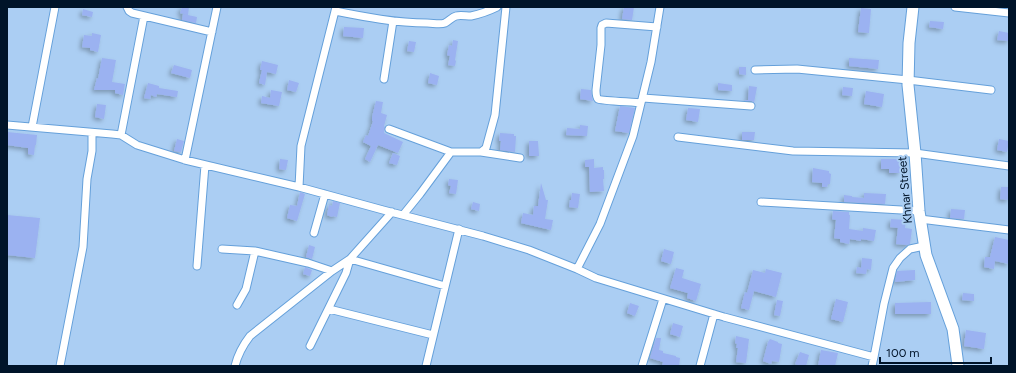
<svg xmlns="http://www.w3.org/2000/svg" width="1016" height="373" viewBox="0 0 1016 373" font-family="Figtree,sans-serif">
	<defs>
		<filter id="shadow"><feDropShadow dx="-2.5" dy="2.5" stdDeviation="2" flood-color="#0004"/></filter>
	</defs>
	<rect width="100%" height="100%" fill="#abcef3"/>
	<!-- building -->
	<path fill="#9bb2f1" filter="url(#shadow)" d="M182 7H189L188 15 180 13Z
		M624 7H634L632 20 622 19Z
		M861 8 871 9 869 33 858 32Z
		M83 9 93 12 92 17 82 15Z
		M183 14 197 17 196 23 182 20Z
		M930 21 944 22 943 29 929 27Z
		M344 27 364 28 363 38 343 36Z
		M999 31 1009 33V41L997 40Z
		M92 33 101 35 98 52 90 50V48L82 47 84 35 92 36Z
		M453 40 458 41 455 60 456 61 455 66 448 65 450 56 447 55 449 45 452 46Z
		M409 41 416 42 414 52 407 51Z
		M102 58 116 60 112 82 125 84 123 95 115 93V90H94L97 78 98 79Z
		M849 58 879 60 878 69 849 66Z
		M262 61 278 65 276 74 267 72 265 85 259 83 262 70H260Z
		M174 65 192 70 190 78 171 73Z
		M739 67H746V75L739 74Z
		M430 73 439 76 437 85 428 83Z
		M289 80 299 83 296 92 287 90Z
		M148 83 159 86V88L178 91 177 97 157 94 156 97 151 95 150 99 144 98Z
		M718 83 732 85V91L718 90Z
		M749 86 757 87 754 103 752 101H745V100H748Z
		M843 87 853 88 852 96 842 95Z
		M581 89 591 90 592 97 593 101 580 99Z
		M271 90 282 92 279 106 261 103 262 96 270 98Z
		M866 91 884 94 882 107 864 104Z
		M376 101 383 102 381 113 387 115 384 126 385 127 384 133 403 142 398 153 378 145 370 162 365 159 371 146 363 142 366 135 368 136 373 121H372V117Z
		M97 104 106 105 104 119 95 117Z
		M620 106 635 108 629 133 615 131Z
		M688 108 700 109 698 122 686 120Z
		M580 125 588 126 587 136 566 135 567 128 580 129Z
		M7 132 37 135 36 145H35L34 155 28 154V148L7 145Z
		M742 132H755L754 140H742Z
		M500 133 514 134V136H516L515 152 500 150 501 141H499Z
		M177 139 184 141 181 152 174 151Z
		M999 139 1009 141 1007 152 997 150Z
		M529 141H538L539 156H529Z
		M393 153 400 156 397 165 389 163Z
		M280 159 288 160 286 170 279 169Z
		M594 159V168L603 167V170H604V179H603L604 191 590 192 589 167H585V160Z
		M881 159H900V173H889V169H881Z
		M813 168 829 171V173L831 174 830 184H828L827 187H822V183L812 182Z
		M449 179 458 180 456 194 449 193 451 186 448 185Z
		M541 183 546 200H548L545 219 553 220 551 230 521 223 523 213 533 215 534 206H538Z
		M1001 187H1009V200L1000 199Z
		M300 192 305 194 297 221 287 218 290 205 297 206Z
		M572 193 580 194 578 208 569 207 570 200H571Z
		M864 193 886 194 885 204 844 202V195L852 196V197L864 198Z
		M333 201 340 203 337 217 333 216 332 217 327 215 329 205 332 206Z
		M473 202 480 204 479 211 471 209Z
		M951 209 965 210 964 219 950 218Z
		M833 211 849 212V215H850L849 229 863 231V228L876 230 874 241 861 239V241L850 239 849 244 840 242V239L834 238 836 220 832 219Z
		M7 215 40 218 35 258 7 255Z
		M891 219 906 220 905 228 912 229 910 244 907 245 896 244 898 228 890 227Z
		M995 237 1009 240V264L995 261 994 269 984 267 985 257H990Z
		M309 245 315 247 312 259 306 257Z
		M664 249 674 252 671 264 661 261Z
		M862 258 872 259 871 270 867 269 866 274 856 273 857 267 861 268Z
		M305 267 312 270 310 276 303 274Z
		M676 268 684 270 682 278 701 284 696 301 687 298 688 293 670 288Z
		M766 269 782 273 776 297 754 291 749 310 741 308 745 292 747 293 753 270 765 273Z
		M915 270V280L895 282 897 271Z
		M963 293 974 294V301L962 300Z
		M836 299 848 302 843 322 831 319Z
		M777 300 783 301 780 316 774 315Z
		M931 302V314H895V303Z
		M630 303 639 306 635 316 627 313Z
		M673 323 683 326 680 337 670 334Z
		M966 330 986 333 984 349 964 346Z
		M736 336 749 339 746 363 736 362 738 348H736L737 344 735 343Z
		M656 338H661L659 350 663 351V353L676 356V357L680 358 679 366H662L663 362 650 358Z
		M770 339 778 342V343L782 344 779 362 772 361 771 364 763 361 768 342Z
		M821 350 838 353 835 366H818Z
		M800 352 809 355 806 366H800L795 364Z"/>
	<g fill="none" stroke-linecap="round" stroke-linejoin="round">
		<defs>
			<path id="street" d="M127 7 129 11 132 13 212 32
				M955 7 1009 13
				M335 11C365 17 396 23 427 23 433 23 440 25 445 23 449 21 452 17 456 16 460 15 466 16 471 16 480 14 489 11 497 7
				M755 70 797 69 908 80 991 90
				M384 79 393 21
				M643 98 751 106
				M641 103C635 102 601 101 598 99 596 97 596 93 596 90L601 45V28L602 25 606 23 657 27
				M7 125 112 134 121 135 137 145 185 160 299 187 383 210 483 236 529 250 577 269 596 278 724 317 874 357 884 304 893 268 900 258 910 249 924 246
				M32 127 55 7
				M389 129 451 152H481L486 148 495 115 506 7
				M121 135 144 16
				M678 137 793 151 915 153 1009 166
				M481 152 520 158
				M185 160 217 7
				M299 187 301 146 336 7
				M761 202 919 211
				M403 215 420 194 451 152
				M920 219 1009 230
				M314 233 325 194
				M222 249 255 251 308 263 332 271
				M197 266 205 165
				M577 269 600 224 633 136 651 62 660 7
				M237 305 246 289 255 251
				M329 309 433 335
				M310 346 346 273 350 259 392 212
				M60 366 83 247 87 179 92 151V133
				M235 366C238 354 243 345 250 336L332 271 350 259 445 286
				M426 366 459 229
				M642 366 663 299
				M700 366 714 314
				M872 366 874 357"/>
			<path id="secondary" d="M913 7 909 43 908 85 915 153 919 211 926 255 953 329 957 358 958 366"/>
		</defs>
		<!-- street casing -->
		<use href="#street" stroke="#65a0da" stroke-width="9"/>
		<!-- secondary casing -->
		<use href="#secondary" stroke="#65a0da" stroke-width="13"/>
		<!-- street -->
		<use href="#street" stroke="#fff" stroke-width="7"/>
		<!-- secondary -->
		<use href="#secondary" stroke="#fff" stroke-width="11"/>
	</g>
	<g text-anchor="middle" stroke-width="4" stroke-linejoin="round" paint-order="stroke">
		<!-- street labels -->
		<g font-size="12" fill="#001429" stroke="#abcef3">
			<text transform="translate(905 190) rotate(-95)" y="4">Khnar Street</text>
		</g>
	</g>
	<!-- border -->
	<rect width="1016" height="373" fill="none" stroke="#001429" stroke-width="16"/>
	<!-- scale -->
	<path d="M880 357v6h111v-6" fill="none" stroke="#001429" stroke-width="2"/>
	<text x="886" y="357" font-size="12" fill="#001429" stroke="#abcef3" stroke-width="3" paint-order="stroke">100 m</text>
</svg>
